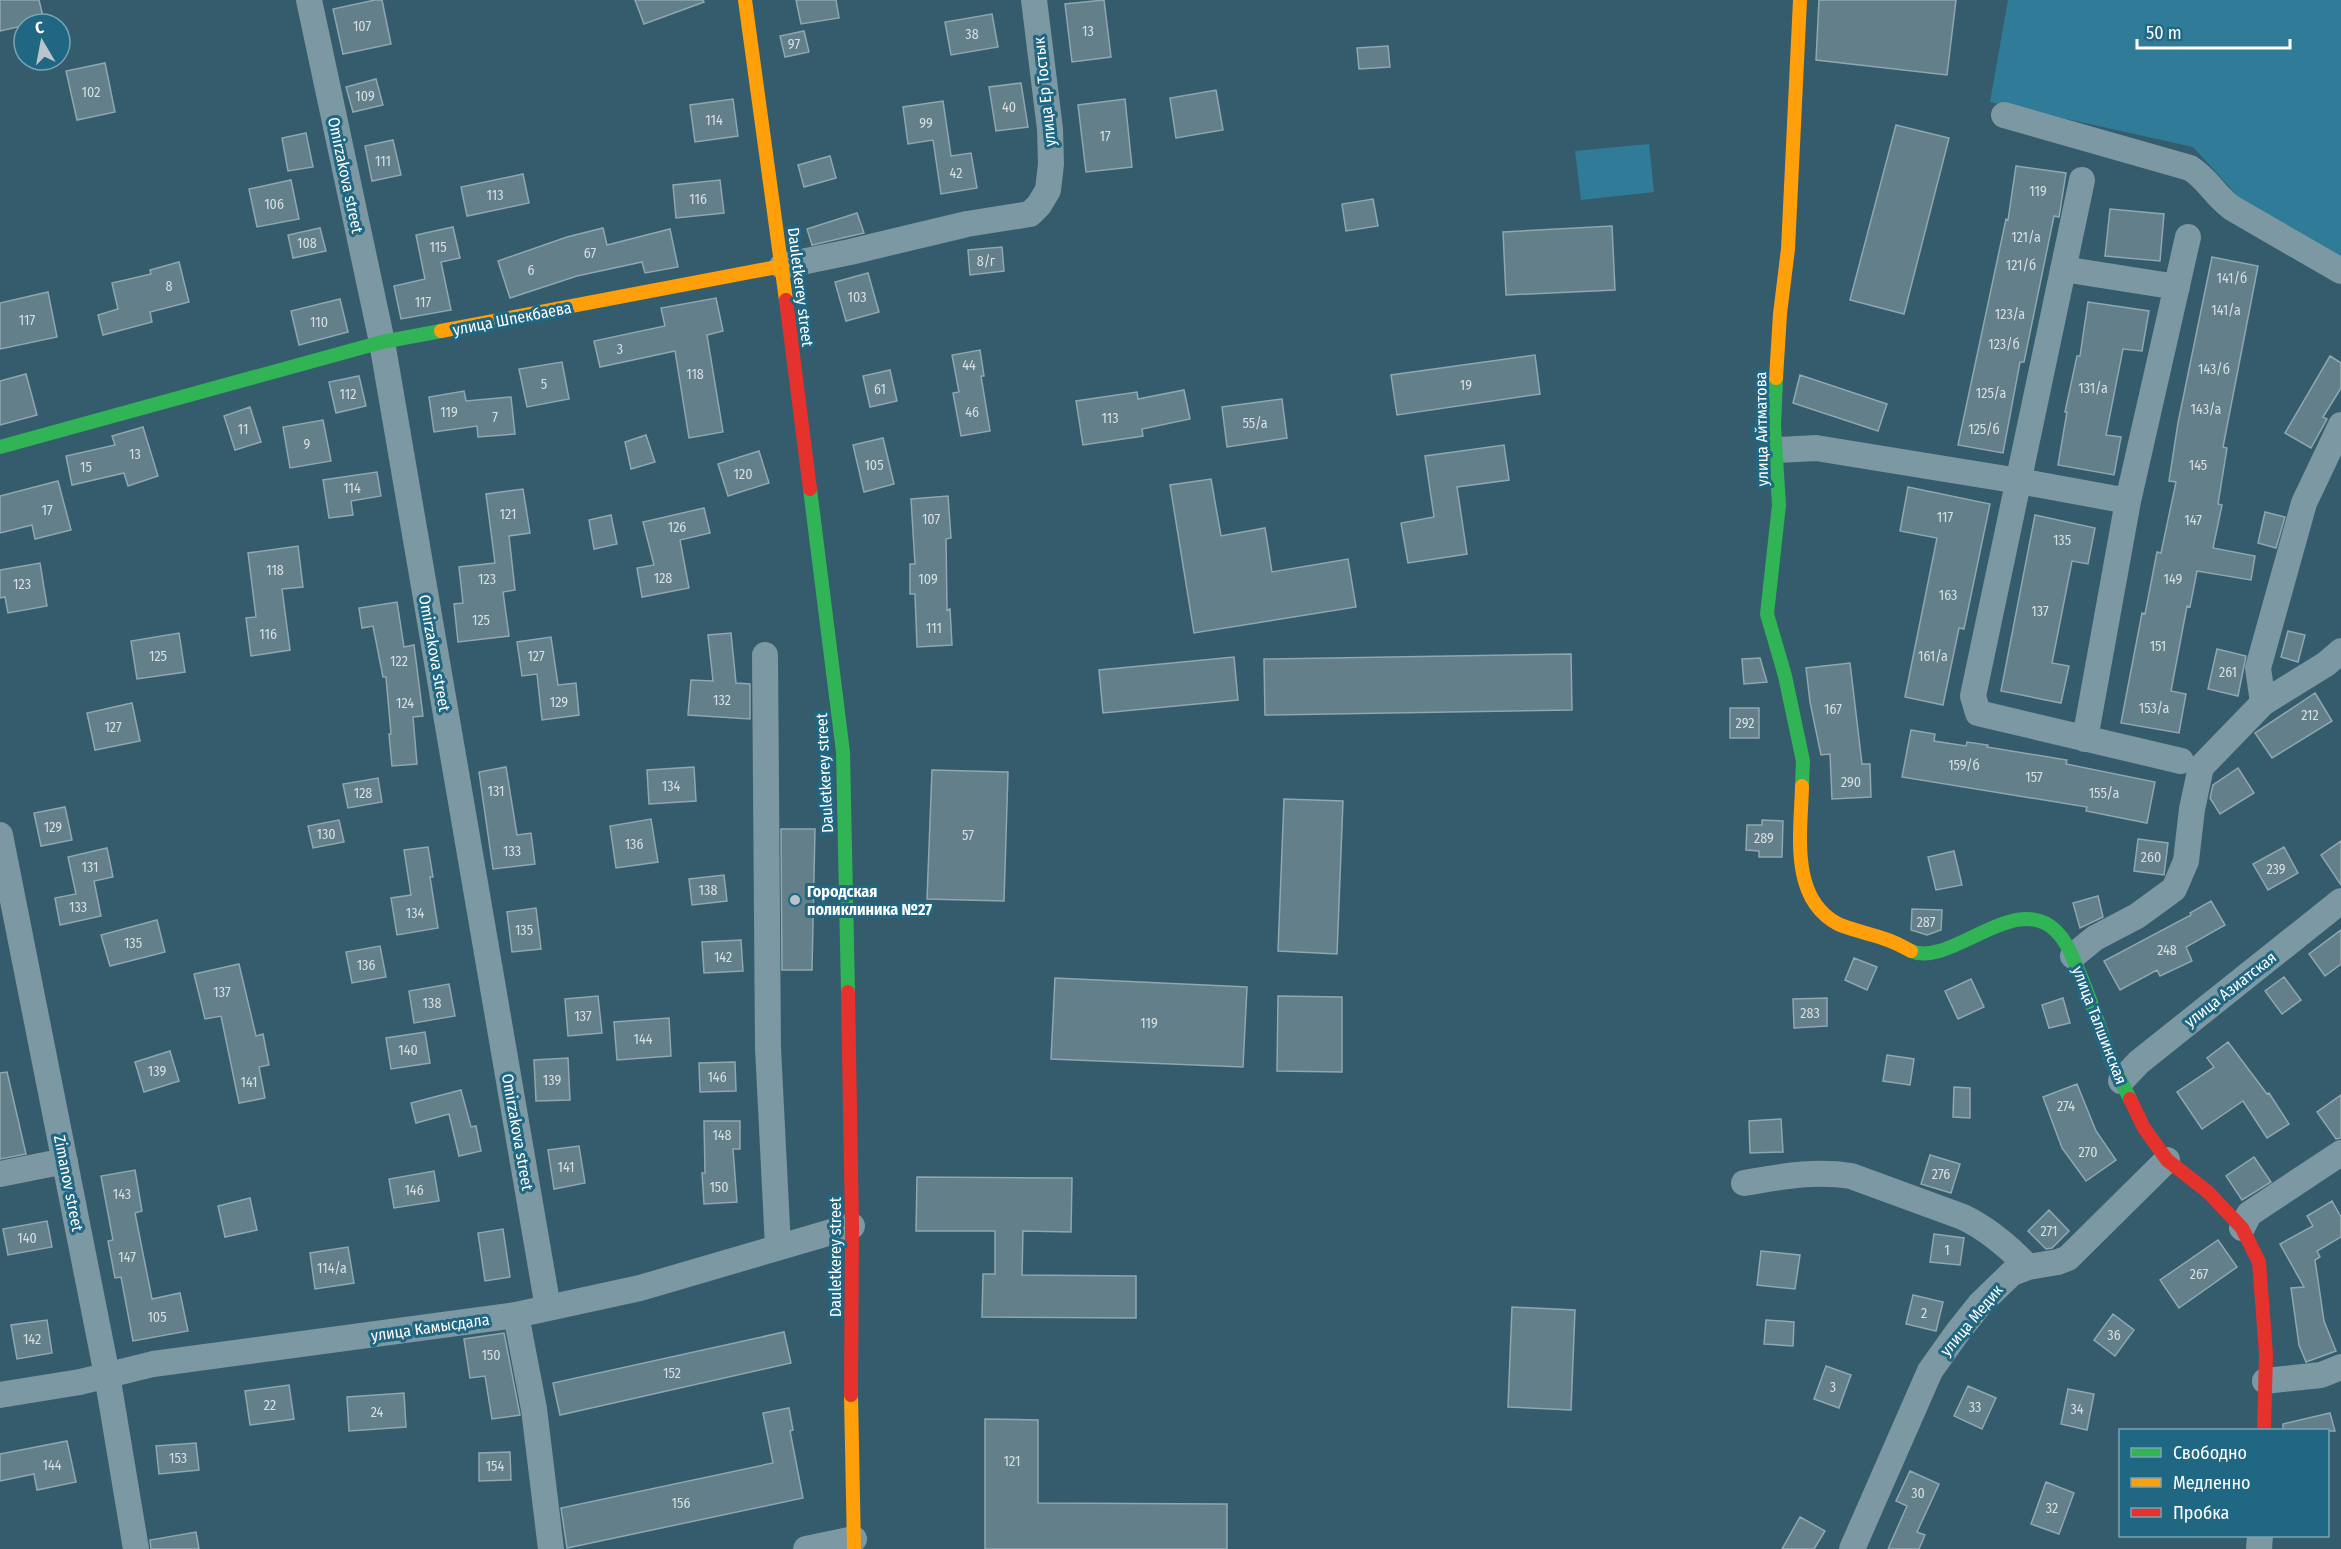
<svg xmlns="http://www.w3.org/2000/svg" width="2341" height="1549" viewBox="0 0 2341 1549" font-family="'Fira Sans Condensed',sans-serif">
	<rect width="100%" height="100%" fill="#355c6c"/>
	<!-- green -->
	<path fill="#307c98" d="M2008 0H2341V266L2256 216 2193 147 1990 102Z
		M1649 144 1654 192 1581 200 1575 151Z"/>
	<!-- building -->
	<path fill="#627f8a" stroke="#8fa7b0" stroke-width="1.5" d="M0 0H39L44 21 0 31Z
		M375 0H382L391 44 343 54 333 9Z
		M635 0H703L704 2 644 24Z
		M796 0H836L839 18 801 24Z
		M1104 0 1111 57 1072 62 1065 4Z
		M1819 0H1956L1947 75 1816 60Z
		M992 14 998 47 951 55 945 22Z
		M804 31 809 52 785 57 780 36Z
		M1388 46 1390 67 1359 69 1357 48Z
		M105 63 115 112 77 120 66 71Z
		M376 79 383 105 353 112 346 87Z
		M1021 83 1028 127 996 131 989 87Z
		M1216 90 1223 130 1176 138 1170 98Z
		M733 99 738 136 695 142 690 105Z
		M1125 99 1132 167 1086 172 1078 105Z
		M943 101 951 156 971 153 977 188 941 194 933 140 908 144 903 107Z
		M1896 125 1949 138 1904 314 1850 300Z
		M306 133 313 167 288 171 282 138Z
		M393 140 401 175 372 181 365 146Z
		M830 156 836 178 804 187 798 165Z
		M2016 166 2066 173 2059 217 2054 216 2024 362H2020L2003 453 1958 445 2006 219 2008 220Z
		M523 174 529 203 467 216 461 187Z
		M291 180 299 219 257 227 249 189Z
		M720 180 724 213 676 218 673 185Z
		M1373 199 1378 226 1346 231 1342 204Z
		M2110 209 2164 214 2160 261 2105 256Z
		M857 213 864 233 812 245 807 229Z
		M1612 226 1615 290 1506 295 1503 232Z
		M453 227 460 258 441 262 451 310 401 319 394 286 425 279 416 235Z
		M320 228 326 251 293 258 288 235Z
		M603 228 607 245 670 229 678 267 645 273 642 262 577 276 510 298 498 261 567 237Z
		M1002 247 1004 271 970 275 968 250Z
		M2212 257 2258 266 2223 447 2227 448 2218 504 2222 505 2213 548 2255 556 2251 580 2197 571 2190 607 2187 606 2171 691 2186 694 2179 733 2121 723 2142 613 2145 614 2157 552 2161 553 2176 482 2169 481 2178 423Z
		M179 262 189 302 150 312 152 322 103 335 98 315 118 309 112 283 151 274 150 270Z
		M868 273 879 312 846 321 835 282Z
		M48 292 57 337 0 349V303Z
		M716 298 723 331 707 335 723 432 689 438 675 351 600 367 594 341 665 326 661 308Z
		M340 299 348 332 299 345 291 311Z
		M2088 302 2149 311 2142 351 2123 349 2106 435 2121 437 2114 475 2058 465 2067 412H2065L2077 356H2080Z
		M980 350 984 376H981L990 431 961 436 953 393 959 392 952 355Z
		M1535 355 1540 394 1397 415 1391 375Z
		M2330 356 2341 363V388L2323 417 2327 419 2311 448 2285 433Z
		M562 362 569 399 527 407 519 369Z
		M890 370 897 401 870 407 863 376Z
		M26 374 37 415 0 425V381Z
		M1800 375 1887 404 1878 431 1793 403Z
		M359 376 366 406 336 413 329 382Z
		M1184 390 1190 419 1142 429 1143 436 1083 445 1076 401 1137 392 1138 399Z
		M464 391 466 401 511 397 515 434 478 437 477 426 434 432 429 397Z
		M1282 399 1287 438 1227 447 1222 407Z
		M250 407 261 442 235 450 224 416Z
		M323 420 331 461 290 468 283 427Z
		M143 427 158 476 128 486 124 473 72 485 66 456 115 445 112 436Z
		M646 435 655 462 631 469 625 442Z
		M883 438 894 484 864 492 853 445Z
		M1504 445 1509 480 1457 487 1467 554 1408 563 1401 523 1434 517 1425 456Z
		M759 451 769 483 728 496 718 464Z
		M377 472 381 496 351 501 353 515 329 518 323 480Z
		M1211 479 1221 536 1265 528 1272 572 1348 559 1356 607 1194 633 1170 485Z
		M58 481 71 530 35 539 32 525 0 533V496Z
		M1908 487 1990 504 1964 629 1959 628 1943 705 1905 697 1937 538 1900 531Z
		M523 489 530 533 509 536 515 590 503 592 509 636 458 642 454 604 463 603 459 567 495 563 486 494Z
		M948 496 951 538 946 539 947 610 950 609 952 645 917 647 915 594H910V564H915L911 499Z
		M704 508 710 533 680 540 689 588 642 597 637 568 654 565 643 522Z
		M2265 512 2285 517 2276 548 2258 543Z
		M611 515 617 544 594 549 589 520Z
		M2035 515 2095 528 2088 564 2072 561 2052 663 2069 666 2061 703 2001 691Z
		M298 546 303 587 282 589 290 650 251 656 246 618 256 617 248 553Z
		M40 563 47 606 8 613 5 597 0 598V570Z
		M397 602 404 647 414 645 423 716 413 717 417 764 392 766 389 734H391L386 677H383L373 626 362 628 359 608Z
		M2288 631 2305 635 2298 662 2281 657Z
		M179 633 185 672 137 679 131 641Z
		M731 633 736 683 750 684V719L688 715 691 680 713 681 708 635Z
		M551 637 558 685 576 683 579 715 542 720 537 674 522 676 517 642Z
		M2217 649 2246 656 2238 696 2208 689Z
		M1571 654 1572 710 1265 715 1264 659Z
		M1234 657 1238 700 1103 713 1099 670Z
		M1760 658 1767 682 1744 684 1742 659Z
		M1850 663 1862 764H1870L1871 797 1832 799 1830 754 1821 755 1810 702 1806 668Z
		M2315 693 2332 721 2272 758 2255 733Z
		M132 703 140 741 95 750 87 713Z
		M1730 708H1759V738H1730Z
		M1911 730 1935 734 1934 741 1966 746 1967 742 1988 745 1987 747 2067 760 2066 764 2155 782 2147 823 2086 811 2087 807 1902 777Z
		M506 767 517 835 531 833 535 864 493 869 479 772Z
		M694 767 696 801 649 804 647 770Z
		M2238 768 2254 793 2220 814 2210 798 2213 785Z
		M932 770 1008 772 1004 901 927 899Z
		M378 778 382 802 348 808 343 784Z
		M1284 799 1343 801 1337 954 1278 951Z
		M65 807 72 840 41 846 34 813Z
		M651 819 658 862 616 868 610 826Z
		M339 820 344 842 313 848 308 826Z
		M1762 820 1783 821 1782 857H1759V851L1746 850 1747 825H1762Z
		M781 829H815L812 970H782Z
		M2138 839 2168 843 2164 875 2134 871Z
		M2341 841V885L2321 855Z
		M428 847 433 877H430L438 928 397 935 391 898 411 895 404 850Z
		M2284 847 2298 873 2268 890 2253 864Z
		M107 848 113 877 94 881 101 916 60 925 55 898 76 894 68 857Z
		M1954 851 1962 885 1936 890 1928 857Z
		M724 875 727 901 692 905 689 879Z
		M2098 896 2103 917 2080 928 2073 903Z
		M2211 901 2225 925 2186 947 2192 961 2160 976 2157 970 2120 990 2104 961 2191 915 2190 913Z
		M536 908 541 949 512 952 507 912Z
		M1912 909 1942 910 1941 930 1927 935 1911 930Z
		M157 920 165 952 110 966 101 935Z
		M2341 930V964L2325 976 2309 954Z
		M741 940 743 971 704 973 702 942Z
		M380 946 386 977 352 983 346 952Z
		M1854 958 1877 967 1867 990 1845 980Z
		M239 964 256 1036 263 1034 269 1065 259 1067 265 1098 239 1103 221 1016 205 1019 194 974Z
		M2284 977 2301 1000 2282 1014 2265 991Z
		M1055 978 1247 987 1243 1067 1051 1059Z
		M1971 979 1984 1007 1958 1019 1945 991Z
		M449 984 455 1016 414 1023 409 991Z
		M598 996 602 1033 568 1036 565 999Z
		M1278 996 1342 997V1072L1277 1071Z
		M1827 998V1026L1794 1028 1793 999Z
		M2063 998 2070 1023 2049 1028 2042 1005Z
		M669 1018 671 1056 617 1060 614 1022Z
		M425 1032 430 1063 391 1069 386 1038Z
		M2228 1042 2267 1094 2269 1093 2289 1124 2267 1138 2243 1101 2202 1129 2177 1092 2214 1067 2207 1058Z
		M170 1051 179 1081 144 1092 135 1062Z
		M1887 1055 1914 1059 1910 1085 1883 1081Z
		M568 1058 570 1100 536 1101 534 1060Z
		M735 1062 736 1091 700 1092 699 1063Z
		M7 1072 26 1154 0 1159V1073Z
		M2077 1084 2096 1131 2116 1160 2086 1181 2062 1148 2043 1097Z
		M1954 1087 1970 1088V1118L1953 1117Z
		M461 1090 471 1127 476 1126 481 1151 459 1156 449 1114 416 1123 411 1103Z
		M2341 1095V1138L2336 1139 2317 1112Z
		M1781 1119 1783 1152 1750 1153 1749 1121Z
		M704 1121H740V1149H733L737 1202 704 1204 702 1173H705Z
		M579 1146 585 1183 554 1189 548 1150Z
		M1930 1155 1960 1164 1951 1193 1921 1184Z
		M2254 1157 2271 1182 2242 1200 2226 1176Z
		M135 1170 142 1211 135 1213 152 1299 180 1293 188 1331 133 1341 121 1277 115 1278 108 1241 113 1240 101 1176Z
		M434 1171 439 1201 394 1208 389 1179Z
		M917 1177 1072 1178 1071 1232 1023 1231 1022 1275 1136 1276V1318L982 1317 983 1274H995V1231H916Z
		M250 1198 257 1230 225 1237 218 1206Z
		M2332 1201 2341 1217V1237L2317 1251 2320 1257 2315 1260 2324 1321 2336 1351 2306 1362 2299 1345 2291 1288 2304 1287 2280 1244 2313 1226 2307 1216Z
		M2049 1210 2069 1231 2052 1248 2046 1249 2028 1231Z
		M47 1221 52 1247 8 1255 3 1229Z
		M503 1229 510 1277 485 1281 478 1233Z
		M1934 1234 1964 1238 1960 1265 1930 1262Z
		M2218 1240 2237 1267 2179 1308 2160 1280Z
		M348 1247 354 1283 315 1289 310 1253Z
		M1761 1251 1800 1255 1795 1289 1757 1285Z
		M1913 1295 1943 1302 1936 1331 1906 1324Z
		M1512 1307 1575 1310 1571 1410 1508 1407Z
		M2113 1314 2134 1330 2115 1356 2094 1340Z
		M47 1320 52 1353 17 1359 11 1325Z
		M1766 1320 1794 1322 1793 1346 1764 1344Z
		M784 1332 791 1363 560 1415 553 1383Z
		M504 1333 520 1415 492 1419 485 1376 470 1378 464 1339Z
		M1826 1366 1851 1375 1839 1408 1814 1399Z
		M289 1385 294 1419 250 1425 245 1391Z
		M1968 1386 1996 1398 1982 1429 1954 1416Z
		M2068 1389 2094 1394 2087 1430 2061 1424Z
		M404 1393 406 1427 349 1431 347 1397Z
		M789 1408 793 1430 790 1431 803 1498 567 1548 561 1508 773 1463 763 1413Z
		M2330 1413 2335 1431H2283V1424Z
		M985 1419 1038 1420V1503L1227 1504V1549H985Z
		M67 1441 76 1482 37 1490 34 1474 0 1481V1454Z
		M196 1443 199 1470 159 1474 156 1446Z
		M510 1452 511 1480 479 1481V1453Z
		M1910 1471 1939 1484 1917 1532 1925 1535 1919 1549H1888L1907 1506 1896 1501Z
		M2046 1482 2074 1493 2059 1534 2031 1524Z
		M1800 1517 1825 1531 1814 1549H1782Z
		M196 1532 199 1549H151L150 1540Z"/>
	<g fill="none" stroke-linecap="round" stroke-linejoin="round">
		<!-- street -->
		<path stroke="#7c98a2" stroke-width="26" d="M309 0 382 342 548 1308
			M2004 115 2190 168C2208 179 2214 195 2232 208L2341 271
			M2082 180 1973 696 1978 713 2181 761
			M782 266 850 252 967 224 1030 214 1039 205 1048 190 1051 164 1050 129 1034 0
			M2063 269 2177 287
			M1776 450 1816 448 2019 481 2128 501
			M765 655 768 1048 778 1247
			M2263 703 2258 668 2304 503 2341 425
			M2085 739 2128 501 2188 237
			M0 835 107 1375 136 1549
			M2073 956 2095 938 2137 916 2174 889 2186 861 2192 809 2201 767 2263 703 2326 664 2341 651
			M2121 1081 2139 1062 2341 901
			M0 1174 65 1161
			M1744 1183C1780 1177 1814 1170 1851 1176L1963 1217C1988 1229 2009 1247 2028 1267
			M2242 1228 2249 1214 2341 1153
			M516 1315 534 1409 551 1549
			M2265 1381 2321 1375 2341 1367
			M0 1395 80 1382 153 1364 516 1315 640 1288 852 1226
			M806 1549 854 1539
			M1852 1549 1930 1371 1957 1333 1980 1304 2012 1273 2028 1267 2058 1262 2068 1258 2167 1160
			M2259 1549 2260 1536"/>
		<!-- fast -->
		<path stroke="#30b455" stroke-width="14" d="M1776 378 1774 426 1779 505 1767 614 1785 676 1803 761 1802 786
			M0 447 382 342 441 331
			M810 489 843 752 848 992
			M1911 951C1951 968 2015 890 2056 931 2066 941 2070 951 2075 963 2091 997 2099 1028 2112 1062 2117 1075 2124 1087 2130 1099"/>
		<!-- slow -->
		<path stroke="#ff9f0a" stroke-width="14" d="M745 0 786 300
			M441 331 782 266
			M1776 378 1780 314 1788 249 1800 0
			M1802 786C1801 832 1789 898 1838 924 1852 930 1868 933 1882 938 1892 941 1902 946 1911 951
			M851 1395 854 1549"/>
		<!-- jam -->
		<path stroke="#e5322d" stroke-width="14" d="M786 300 810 489
			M848 992 852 1226 851 1395
			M2130 1099 2144 1128 2167 1160 2208 1192 2242 1228 2259 1262 2266 1354 2264 1430"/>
	</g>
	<!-- markers -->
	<circle fill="#b8c6cc" stroke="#1f6782" stroke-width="2" cx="795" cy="900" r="6"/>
	<g text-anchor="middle" stroke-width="6" stroke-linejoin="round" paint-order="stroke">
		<!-- number labels -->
		<g font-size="14" fill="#d8dfe2">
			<text x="362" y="31">107</text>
			<text x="1088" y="36">13</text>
			<text x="972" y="39">38</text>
			<text x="794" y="49">97</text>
			<text x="91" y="97">102</text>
			<text x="365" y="101">109</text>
			<text x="1009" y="112">40</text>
			<text x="714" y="125">114</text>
			<text x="926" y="128">99</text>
			<text x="1105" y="141">17</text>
			<text x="383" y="166">111</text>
			<text x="956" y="178">42</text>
			<text x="2038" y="196">119</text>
			<text x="495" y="200">113</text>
			<text x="698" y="204">116</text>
			<text x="274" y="209">106</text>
			<text x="2026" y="242">121/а</text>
			<text x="307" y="248">108</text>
			<text x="438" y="252">115</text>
			<text x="590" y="258">67</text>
			<text x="986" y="266">8/г</text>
			<text x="2021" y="270">121/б</text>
			<text x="531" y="275">6</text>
			<text x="2232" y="283">141/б</text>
			<text x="169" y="291">8</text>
			<text x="857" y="302">103</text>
			<text x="423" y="307">117</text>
			<text x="2226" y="315">141/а</text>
			<text x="2010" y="319">123/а</text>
			<text x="27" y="325">117</text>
			<text x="319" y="327">110</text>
			<text x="2004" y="349">123/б</text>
			<text x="620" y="354">3</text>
			<text x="969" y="370">44</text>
			<text x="2214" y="374">143/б</text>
			<text x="695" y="379">118</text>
			<text x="544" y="389">5</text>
			<text x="1466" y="390">19</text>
			<text x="2093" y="393">131/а</text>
			<text x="880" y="394">61</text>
			<text x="1991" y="398">125/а</text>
			<text x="348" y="399">112</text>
			<text x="2206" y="414">143/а</text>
			<text x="449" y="417">119</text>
			<text x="972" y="417">46</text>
			<text x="495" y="422">7</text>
			<text x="1110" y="423">113</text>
			<text x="1255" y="428">55/а</text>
			<text x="243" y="434">11</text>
			<text x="1984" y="434">125/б</text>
			<text x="307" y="449">9</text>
			<text x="135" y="459">13</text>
			<text x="874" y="470">105</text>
			<text x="2198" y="470">145</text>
			<text x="86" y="472">15</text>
			<text x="743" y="479">120</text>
			<text x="352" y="493">114</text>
			<text x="47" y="515">17</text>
			<text x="508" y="519">121</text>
			<text x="1945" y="522">117</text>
			<text x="931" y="524">107</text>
			<text x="2193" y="525">147</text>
			<text x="677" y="532">126</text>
			<text x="2062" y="545">135</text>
			<text x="275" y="575">118</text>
			<text x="663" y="583">128</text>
			<text x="487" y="584">123</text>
			<text x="928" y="584">109</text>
			<text x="2173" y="584">149</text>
			<text x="22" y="589">123</text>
			<text x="1948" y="600">163</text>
			<text x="2040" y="616">137</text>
			<text x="481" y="625">125</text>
			<text x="934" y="633">111</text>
			<text x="268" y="639">116</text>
			<text x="2158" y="651">151</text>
			<text x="158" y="661">125</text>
			<text x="536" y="661">127</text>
			<text x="1933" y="661">161/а</text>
			<text x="399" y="666">122</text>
			<text x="2228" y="677">261</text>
			<text x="722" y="705">132</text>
			<text x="559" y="707">129</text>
			<text x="405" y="708">124</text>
			<text x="2154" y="713">153/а</text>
			<text x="1833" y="714">167</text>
			<text x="2310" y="720">212</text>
			<text x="1745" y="728">292</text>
			<text x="113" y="732">127</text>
			<text x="1964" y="770">159/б</text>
			<text x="2034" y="782">157</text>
			<text x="1851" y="787">290</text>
			<text x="671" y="791">134</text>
			<text x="496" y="796">131</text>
			<text x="363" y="798">128</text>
			<text x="2104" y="798">155/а</text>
			<text x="53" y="832">129</text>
			<text x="326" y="839">130</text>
			<text x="968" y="840">57</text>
			<text x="1764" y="843">289</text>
			<text x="634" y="849">136</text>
			<text x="512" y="856">133</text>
			<text x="2151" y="862">260</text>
			<text x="90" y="872">131</text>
			<text x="2276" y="874">239</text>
			<text x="708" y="895">138</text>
			<text x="78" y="912">133</text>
			<text x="415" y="918">134</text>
			<text x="1926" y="927">287</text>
			<text x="524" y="935">135</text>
			<text x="133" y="948">135</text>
			<text x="2167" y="955">248</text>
			<text x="723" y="962">142</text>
			<text x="366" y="970">136</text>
			<text x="222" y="997">137</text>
			<text x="432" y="1008">138</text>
			<text x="1810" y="1018">283</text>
			<text x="583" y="1021">137</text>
			<text x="1149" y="1028">119</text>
			<text x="643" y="1044">144</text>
			<text x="408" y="1055">140</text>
			<text x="157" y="1076">139</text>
			<text x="717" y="1082">146</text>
			<text x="552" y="1085">139</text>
			<text x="249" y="1087">141</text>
			<text x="2066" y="1111">274</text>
			<text x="722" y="1140">148</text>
			<text x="2088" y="1157">270</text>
			<text x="566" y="1172">141</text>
			<text x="1941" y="1179">276</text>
			<text x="719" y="1192">150</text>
			<text x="414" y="1195">146</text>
			<text x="122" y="1199">143</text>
			<text x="2049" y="1236">271</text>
			<text x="27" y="1243">140</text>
			<text x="1947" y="1255">1</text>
			<text x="127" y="1262">147</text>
			<text x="332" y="1273">114/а</text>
			<text x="2199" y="1279">267</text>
			<text x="1924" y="1318">2</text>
			<text x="157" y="1322">105</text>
			<text x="2114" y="1340">36</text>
			<text x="32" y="1344">142</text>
			<text x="491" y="1360">150</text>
			<text x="672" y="1378">152</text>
			<text x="1833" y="1392">3</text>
			<text x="270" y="1410">22</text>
			<text x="1975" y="1412">33</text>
			<text x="2077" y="1414">34</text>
			<text x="377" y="1417">24</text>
			<text x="178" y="1463">153</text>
			<text x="1012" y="1466">121</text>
			<text x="52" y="1470">144</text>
			<text x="495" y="1471">154</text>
			<text x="1918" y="1498">30</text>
			<text x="681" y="1508">156</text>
			<text x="2052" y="1513">32</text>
		</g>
		<!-- street labels -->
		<g font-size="16" fill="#fff" stroke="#1f6782">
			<text transform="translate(1044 92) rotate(-96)" y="6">улица Ер Тостык</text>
			<text transform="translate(346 175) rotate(78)" y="6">Omirzakova street</text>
			<text transform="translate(801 287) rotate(83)" y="6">Dauletkerey street</text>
			<text transform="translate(512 318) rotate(-11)" y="6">улица Шпекбаева</text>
			<text transform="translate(1761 429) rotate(-91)" y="6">улица Айтматова</text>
			<text transform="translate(435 653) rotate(80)" y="6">Omirzakova street</text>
			<text transform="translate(824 773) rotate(-93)" y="6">Dauletkerey street</text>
			<text transform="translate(2230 989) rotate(-38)" y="6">улица Азиатская</text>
			<text transform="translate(2100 1025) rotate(69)" y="6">улица Талшинская</text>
			<text transform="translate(518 1132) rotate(80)" y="6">Omirzakova street</text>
			<text transform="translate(69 1183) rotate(79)" y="6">Zimanov street</text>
			<text transform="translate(835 1257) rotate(-90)" y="6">Dauletkerey street</text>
			<text transform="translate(1971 1320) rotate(-50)" y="6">улица Медик</text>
			<text transform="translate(430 1327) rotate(-8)" y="6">улица Камысдала</text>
		</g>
		<!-- poi labels -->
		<g font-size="16" font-weight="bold" fill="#fff" stroke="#1f6782" text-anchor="start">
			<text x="807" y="897">Городская<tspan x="807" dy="18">поликлиника №27</tspan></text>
		</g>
	</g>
	<!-- legend -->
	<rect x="2119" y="1429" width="210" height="108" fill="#1f6782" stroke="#79a4b4" stroke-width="1.5"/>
	<rect x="2131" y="1448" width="30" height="9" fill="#30b455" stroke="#79a4b4" stroke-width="1.5"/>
	<text x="2173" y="1459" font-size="18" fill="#ffffff">Свободно</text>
	<rect x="2131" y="1478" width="30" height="9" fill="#ff9f0a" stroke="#79a4b4" stroke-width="1.5"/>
	<text x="2173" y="1489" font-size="18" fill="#ffffff">Медленно</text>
	<rect x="2131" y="1508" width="30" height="9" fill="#e5322d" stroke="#79a4b4" stroke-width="1.5"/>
	<text x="2173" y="1519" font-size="18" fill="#ffffff">Пробка</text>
	<!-- north arrow -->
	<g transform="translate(42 42) rotate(350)"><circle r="28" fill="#1f6782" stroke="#79a4b4" stroke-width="1.5"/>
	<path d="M0-4.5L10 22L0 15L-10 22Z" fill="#b8c6cc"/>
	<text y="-9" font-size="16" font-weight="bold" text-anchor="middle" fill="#ffffff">С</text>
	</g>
	<!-- scale -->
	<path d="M2137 39v9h153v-9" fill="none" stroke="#ffffff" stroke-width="3"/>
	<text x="2146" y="39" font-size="18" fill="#ffffff" stroke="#1f6782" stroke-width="4.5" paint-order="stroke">50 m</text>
</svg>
